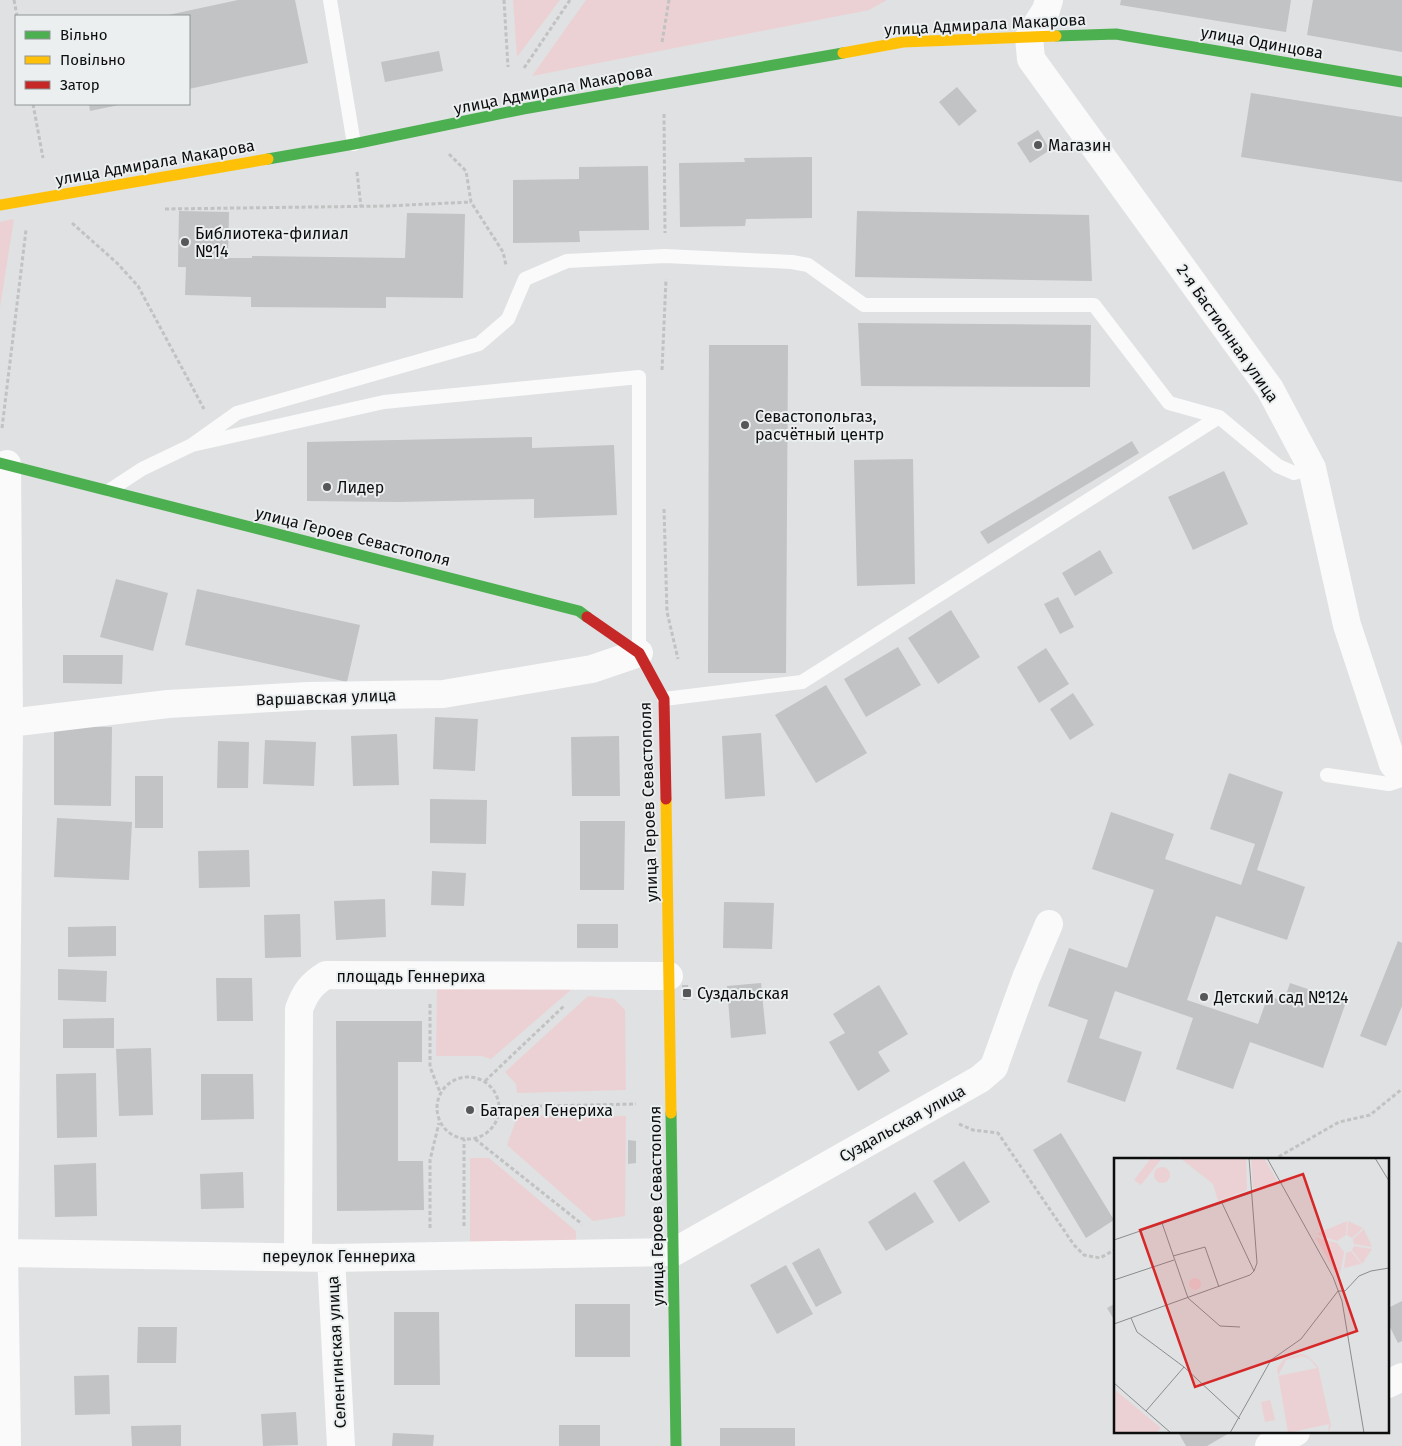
<svg xmlns="http://www.w3.org/2000/svg" width="1402" height="1446" viewBox="0 0 1402 1446" font-family="'Fira Sans',sans-serif">
	<rect width="100%" height="100%" fill="#dfe1e2"/>
	<!-- green -->
	<path fill="#ecd1d4" d="M513 0H560L517 57Z
		M586 0H887L869 10 532 76Z
		M14 219 0 307V222Z
		M437 987 573 988 491 1059 482 1056H436Z
		M588 996 614 999 625 1010 626 1090 517 1093 516 1084 505 1072Z
		M518 1115 626 1116 625 1216 593 1221 507 1145Z
		M470 1158H489L576 1231V1240L570 1244 470 1245Z"/>
	<!-- building -->
	<path fill="#c1c3c4" d="M238 0H295L308 63 189 89V16L168 15Z
		M1121 0H1291L1286 32 1120 5Z
		M1313 0H1402V52L1307 35Z
		M439 51 443 71 385 82 381 62Z
		M957 87 977 111 959 126 939 102Z
		M1251 93 1402 117V182L1241 157Z
		M89 104H119V105L90 111Z
		M1038 130 1050 150 1030 163 1017 143Z
		M812 157V218L746 219 745 226 680 227 679 163 745 162 744 158Z
		M648 166 649 230 579 231 580 242 513 243V180L579 179V167Z
		M179 211 229 212 228 258H252V256L405 258 407 213 465 214 463 298 386 297V308L251 307V297L185 295 186 267H178Z
		M857 211 1089 215 1092 281 855 277Z
		M858 323 1091 325 1090 387 861 386Z
		M709 345H788L786 673H708Z
		M532 437V448L614 445 617 515 534 518V499L399 502 307 501V442Z
		M1132 441 1139 453 988 544 980 532Z
		M913 459 915 584 857 586 854 460Z
		M1224 471 1248 524 1193 550 1168 497Z
		M1100 550 1113 573 1075 596 1062 573Z
		M116 579 168 593 153 651 100 637Z
		M197 589 360 625 347 682 185 645Z
		M1058 597 1074 627 1060 634 1044 604Z
		M951 610 980 657 938 684 908 638Z
		M898 647 921 685 866 717 844 679Z
		M1046 648 1069 684 1039 703 1017 667Z
		M63 655H123L122 684 63 683Z
		M826 685 867 753 816 783 775 715Z
		M1073 693 1094 725 1070 740 1050 709Z
		M435 717 478 719 475 771 433 769Z
		M54 726 112 727 111 806 54 805Z
		M761 733 765 796 725 799 722 736Z
		M397 734 399 785 353 786 351 736Z
		M619 736 620 796H572L571 737Z
		M265 740 316 742 314 786 263 784Z
		M218 741 249 742 248 788H217Z
		M1229 773 1283 792 1257 870 1305 887 1287 940 1216 916 1187 1000 1258 1024 1268 996 1284 1001 1290 983 1346 1002 1323 1068 1250 1042 1233 1089 1176 1069 1193 1018 1115 991 1099 1038 1142 1052 1125 1102 1067 1082 1088 1020 1048 1006 1069 948 1127 968 1154 890 1092 869 1111 812 1174 834 1165 859 1241 885 1255 844 1210 829Z
		M135 776H163V828H135Z
		M430 799 487 800 486 844 430 843Z
		M57 818 132 822 129 880 54 877Z
		M580 821H625L624 890H580Z
		M249 850 250 887 199 888 198 851Z
		M432 871 466 873 464 906 431 905Z
		M385 899 386 937 336 940 334 901Z
		M724 902 774 903 772 949 723 948Z
		M300 914 301 957 265 958 264 915Z
		M577 924H618V948H577Z
		M116 926V956L68 957V927Z
		M1398 941 1402 943V1006L1386 1046 1360 1036Z
		M58 969 107 971 106 1002 58 1000Z
		M216 978H252L253 1021H217Z
		M761 983 766 1034 731 1038 727 986Z
		M682 985H688L689 999 683 1000Z
		M879 985 908 1034 878 1052 890 1071 858 1091 829 1042 845 1033 833 1014Z
		M114 1018V1048H63V1019Z
		M336 1021H422V1062H398V1161H423L424 1210 337 1211Z
		M151 1048 153 1115 119 1116 116 1049Z
		M96 1073 97 1137 57 1138 56 1074Z
		M201 1074H253L254 1119 201 1120Z
		M1061 1133 1114 1220 1086 1238 1033 1150Z
		M628 1140 636 1141V1163L628 1164Z
		M964 1161 990 1202 959 1222 933 1181Z
		M96 1163 97 1216 55 1217 54 1165Z
		M243 1172 244 1208 201 1209 200 1174Z
		M915 1192 934 1222 886 1251 868 1222Z
		M819 1248 842 1293 816 1307 792 1263Z
		M786 1265 813 1314 777 1334 750 1285Z
		M1402 1301V1341L1398 1343 1388 1323V1308Z
		M1116 1303V1323L1107 1308Z
		M575 1304H630V1357H575Z
		M394 1312H439L440 1385H394Z
		M138 1327H177L176 1363H137Z
		M109 1375 110 1414 75 1415 74 1376Z
		M296 1412 298 1445 263 1446 261 1414Z
		M181 1425V1446H132L131 1426Z
		M559 1425H600V1446H559Z
		M720 1428H795V1446H720Z
		M1178 1432H1231L1207 1446H1186Z
		M393 1433 434 1435 433 1446H392Z"/>
	<g fill="none" stroke-linecap="round" stroke-linejoin="round">
		<!-- path -->
		<path stroke="#c2c2c2" stroke-width="3" stroke-dasharray="4 2.5" stroke-linecap="butt" d="M14 0 17 16
			M504 0 508 67
			M662 42 669 0
			M524 68 570 0
			M33 104 43 158
			M664 114 665 233
			M449 154 466 171 471 202 503 252 506 265
			M357 172 361 207
			M165 209 387 206 471 202
			M72 223 117 263 138 286 204 409
			M662 370 666 279
			M2 428 26 230
			M664 509 667 612 678 659
			M430 1004V1067L440 1092
			M437 1108a31 31 0 1 1 62 0a31 31 0 1 1-62 0Z
			M485 1081 564 1006
			M499 1107 636 1104
			M959 1124 973 1130 998 1133 1074 1245 1084 1255 1100 1258 1116 1249
			M475 1139 582 1224
			M1273 1160 1339 1122 1370 1115 1402 1089
			M464 1226V1139
			M430 1228V1160L439 1123"/>
		<!-- lane -->
		<path stroke="#fafafb" stroke-width="14" d="M330 0 354 144
			M192 445 237 413 479 344 508 319 525 279 567 261 665 256 792 262 808 265 864 305H1094L1169 403 1219 417 1278 466 1294 473 1312 468
			M110 490 142 469 192 445 384 402 639 377V653
			M664 699 802 682 1219 417
			M1327 775 1389 784 1402 780"/>
		<!-- street -->
		<path stroke="#fafafb" stroke-width="28" d="M1049 0 1046 10 1029 37 1031 59 1270 389 1312 468 1347 625 1393 764 1402 773
			M7 464 9 723 4 1253 7 1446
			M9 723 168 704 308 696 443 694 592 669 639 653
			M4 1253 331 1258 674 1252 980 1079 994 1067 996 1061 1026 978 1049 924
			M298 1257 299 1009C305 993 311 984 326 975L669 976
			M331 1258 341 1446
			M1388 1384 1402 1377
			M1269 1446 1296 1432"/>
		<!-- fast -->
		<path stroke="#4caf50" stroke-width="11" d="M1056 36 1116 34 1402 82
			M268 159 354 144 523 109 843 53
			M0 463 579 611 587 617
			M671 1113 676 1446"/>
		<!-- slow -->
		<path stroke="#ffc107" stroke-width="11" d="M843 53 903 42 1056 36
			M0 205 268 159
			M666 799 671 1113"/>
		<!-- jam -->
		<path stroke="#c62828" stroke-width="11" d="M587 617 639 653 664 699 666 799"/>
	</g>
	<!-- markers -->
	<g fill="#565758" stroke="#ebeff0" stroke-width="2">
		<circle cx="1038" cy="145" r="5"/>
		<circle cx="185" cy="242" r="5"/>
		<circle cx="745" cy="425" r="5"/>
		<circle cx="327" cy="487" r="5"/>
		<rect x="682" y="988" width="10" height="10" rx="2.5"/>
		<circle cx="1204" cy="997" r="5"/>
		<circle cx="470" cy="1110" r="5"/>
	</g>
	<g text-anchor="middle" stroke-width="4" stroke-linejoin="round" paint-order="stroke">
		<!-- street labels -->
		<g font-size="16" fill="#0c0d0d" stroke="#ebeff0">
			<text transform="translate(985 24) rotate(-3)" y="6">улица Адмирала Макарова</text>
			<text transform="translate(1262 42) rotate(10)" y="6">улица Одинцова</text>
			<text transform="translate(553 89) rotate(-11)" y="6">улица Адмирала Макарова</text>
			<text transform="translate(155 162) rotate(-10)" y="6">улица Адмирала Макарова</text>
			<text transform="translate(1228 333) rotate(55)" y="6">2-я Бастионная улица</text>
			<text transform="translate(353 536) rotate(14)" y="6">улица Героев Севастополя</text>
			<text transform="translate(326 697) rotate(-2)" y="6">Варшавская улица</text>
			<text transform="translate(648 802) rotate(-92)" y="6">улица Героев Севастополя</text>
			<text x="411" y="982">площадь Геннериха</text>
			<text transform="translate(902 1123) rotate(-29)" y="6">Суздальская улица</text>
			<text transform="translate(656 1206) rotate(-91)" y="6">улица Героев Севастополя</text>
			<text x="339" y="1262">переулок Геннериха</text>
			<text transform="translate(336 1352) rotate(-93)" y="6">Селенгинская улица</text>
		</g>
		<!-- poi labels -->
		<g font-size="16" fill="#0c0d0d" stroke="#ebeff0" text-anchor="start">
			<text x="1048" y="151">Магазин</text>
			<text x="195" y="239">Библиотека-филиал<tspan x="195" dy="18">№14</tspan></text>
			<text x="755" y="422">Севастопольгаз,<tspan x="755" dy="18">расчётный центр</tspan></text>
			<text x="337" y="493">Лидер</text>
			<text x="697" y="999">Суздальская</text>
			<text x="1214" y="1003">Детский сад №124</text>
			<text x="480" y="1116">Батарея Генериха</text>
		</g>
	</g>
	<!-- overview -->
	<g transform="translate(1114 1158)">
		<rect width="275" height="275" fill="#dfe1e2"/>
		<path d="M37 0H48L27 27 20 22ZM66 0H132L133 32 104 43 99 26ZM137 0H150L165 26 139 30ZM40 17a8 8 0 1 1 16 0a8 8 0 1 1-16 0ZM233 63 232 77 223 83 202 76ZM234 63 249 70 238 80 233 77ZM250 71 258 89 240 86 239 81ZM201 79 223 85 230 94 226 117 221 114ZM240 88 258 91 248 106 238 92ZM237 93 247 106 230 110 232 95ZM75 126a6 6 0 1 1 12 0a6 6 0 1 1-12 0ZM188 196 195 199 204 209 217 268 214 275 215 266 174 275 163 210 171 200ZM188 198 195 200 203 210 164 218 172 202ZM0 231 47 270 42 275H0ZM156 242 161 262 151 264 147 244Z" fill="#ecd1d4" fill-rule="evenodd"/>
		<path fill="none" stroke="#8b8c8d" stroke-width="1" d="M153 0 219 119 228 143 250 275M261 0 275 23M108 45 140 113M48 65 74 140 106 168 126 169M0 82 137 35M59 98 91 89 105 129M0 122 60 102M224 133H231L245 118 257 113 275 110M17 160 23 174 70 209 126 261M0 166 136 117 140 113 143 105 135 0M0 225 57 275M32 253 70 209M116 275 157 202 187 181 224 133"/>
		<path fill="#d62828" fill-opacity="0.15" stroke="#d62828" stroke-width="2.5" d="M189 16 243 173 81 229 26 72Z"/>
		<rect width="275" height="275" fill="none" stroke="#0c0d0d" stroke-width="2.5"/>
	</g>
	<!-- legend -->
	<rect x="15" y="15" width="175" height="90" fill="#ebeff0" stroke="#929595"/>
	<rect x="25" y="31" width="25" height="8" fill="#4caf50" stroke="#929595"/>
	<text x="60" y="40" font-size="15" fill="#0c0d0d">Вільно</text>
	<rect x="25" y="56" width="25" height="8" fill="#ffc107" stroke="#929595"/>
	<text x="60" y="65" font-size="15" fill="#0c0d0d">Повільно</text>
	<rect x="25" y="81" width="25" height="8" fill="#c62828" stroke="#929595"/>
	<text x="60" y="90" font-size="15" fill="#0c0d0d">Затор</text>
</svg>
